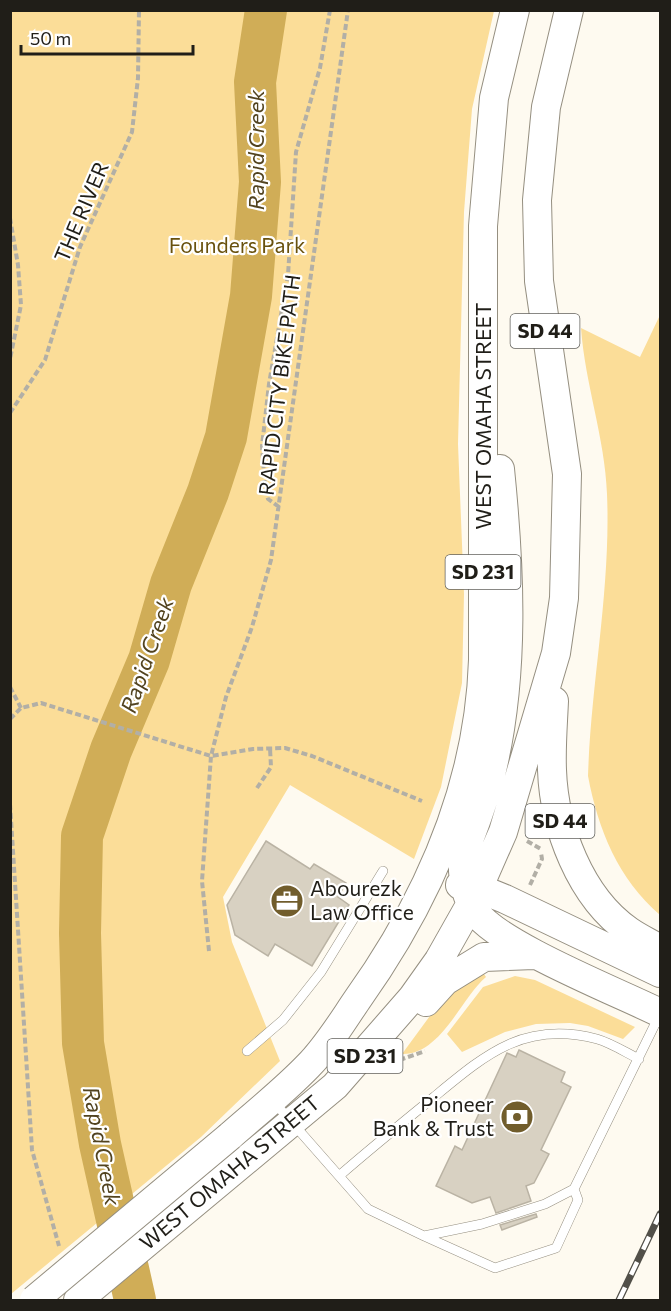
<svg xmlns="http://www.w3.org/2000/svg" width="671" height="1311" viewBox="0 0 671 1311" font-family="Commissioner,sans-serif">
	<rect width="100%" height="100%" fill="#fefaf0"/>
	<!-- green -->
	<path fill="#fbdd98" d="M11 11H494L472 109 464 212 458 444 464 594 462 683 441 787 414 859 290 785 223 897 232 942 280 1061 201 1137 11 1294Z
		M660 315V915C618 879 598 829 588 776 591 682 611 589 607 494 605 438 585 384 581 328L640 357Z
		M484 974 486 977C461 998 441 1055 402 1054L446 994Z
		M515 976 535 980 635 1027 623 1039 588 1026 570 1023 536 1024 505 1032 462 1052 447 1034 483 987Z"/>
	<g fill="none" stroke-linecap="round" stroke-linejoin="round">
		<!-- river -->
		<path stroke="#d0ad57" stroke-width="42" d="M135 1300 100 1144 83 1043 80 933 82 836 111 750 149 660 171 584 208 492 226 437 251 296 260 182 255 82 266 10"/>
	</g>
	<!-- building -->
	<path fill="#d8d1c2" stroke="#bab3a4" stroke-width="1.5" d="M266 841 310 869 314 864 346 883 338 897 349 905 312 966 275 944 268 956 235 935 227 905Z
		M519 1050 565 1072 561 1082 571 1087 541 1150 549 1154 534 1183 526 1186 531 1201 496 1213 490 1197 472 1203 436 1186 455 1146 462 1150 507 1053 516 1057Z
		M536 1214 537 1217 502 1230 500 1225Z"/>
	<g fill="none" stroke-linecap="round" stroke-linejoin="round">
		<defs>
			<path id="service" d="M247 1051 283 1020 321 972 383 871
				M274 1102 368 1209 424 1236 482 1224 545 1204 574 1189 659 1016
				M339 1176C370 1149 402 1123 434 1097 486 1054 525 1020 597 1039 611 1043 625 1052 639 1059
				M424 1236 495 1268 556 1248 578 1200 574 1189"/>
			<path id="primary" d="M500 469C510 568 515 672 492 770 485 800 473 828 463 857 462 876 465 895 475 911 496 944 620 993 660 1013
				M554 701C553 724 551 747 552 770 554 827 580 897 629 931 639 938 650 943 660 949
				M460 885 473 886 505 899 660 973
				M426 1002 445 981 484 957 534 955
				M230 1136C256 1113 284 1091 308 1066 327 1047 342 1022 357 1000 429 899 479 785 483 660V226L494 98 515 10
				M78 1300 335 1086 412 998 439 960 474 898 503 832 556 653 564 598 567 474 539 281 537 200 546 107 569 10"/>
		</defs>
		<!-- service casing -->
		<use href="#service" stroke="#958f80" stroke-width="10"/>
		<!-- primary casing -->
		<use href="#primary" stroke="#958f80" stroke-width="30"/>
		<!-- path -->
		<path stroke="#b2afa6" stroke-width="4" stroke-dasharray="6 3" stroke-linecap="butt" d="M10 218 18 265 21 305 10 359
			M10 413 45 360 80 247 132 132 138 78 139 10
			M279 507 268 499 265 488 262 446 269 384 288 275 296 152 320 68 330 10
			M10 687 21 708
			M10 719 21 708 41 703 211 756 253 749 285 748 312 756 422 801
			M257 788 271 767 270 748
			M10 804 32 1150 59 1246
			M527 841 541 849
			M530 885 542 859 541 853
			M209 951 202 881 211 756 226 697 252 627 271 560 348 10
			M391 1063 425 1051"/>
		<!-- service -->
		<use href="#service" stroke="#fff" stroke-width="9"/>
		<!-- primary -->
		<use href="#primary" stroke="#fff" stroke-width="28"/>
		<defs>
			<path id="rail" d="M619 1300 660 1214"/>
		</defs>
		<!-- rail casing -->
		<use href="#rail" stroke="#525049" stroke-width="7"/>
		<!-- rail -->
		<use href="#rail" stroke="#fff" stroke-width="4.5" stroke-dasharray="14" stroke-linecap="butt"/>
		<defs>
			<path id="primary-bridge" d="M34 1300 230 1136"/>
		</defs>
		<!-- primary-bridge casing -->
		<use href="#primary-bridge" stroke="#958f80" stroke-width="30" stroke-linecap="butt"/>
		<!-- primary-bridge -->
		<use href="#primary-bridge" stroke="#fff" stroke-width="28"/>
	</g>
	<!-- icons -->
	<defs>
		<symbol id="office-disc" viewBox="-11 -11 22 22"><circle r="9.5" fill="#715d2c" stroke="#fff"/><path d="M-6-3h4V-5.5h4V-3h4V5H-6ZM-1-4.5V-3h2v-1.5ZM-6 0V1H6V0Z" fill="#fff"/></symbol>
		<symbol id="bank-disc" viewBox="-11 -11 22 22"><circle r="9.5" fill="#715d2c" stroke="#fff"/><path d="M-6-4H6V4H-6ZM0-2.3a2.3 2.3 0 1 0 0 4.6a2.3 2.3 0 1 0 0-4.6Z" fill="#fff"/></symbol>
	</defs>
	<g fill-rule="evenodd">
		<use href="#office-disc" x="268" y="882" width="38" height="38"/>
		<use href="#bank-disc" x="498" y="1098" width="38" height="38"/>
	</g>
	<g text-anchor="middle" stroke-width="4.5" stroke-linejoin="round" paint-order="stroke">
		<!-- shield labels -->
		<g fill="#fff" stroke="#63625d" stroke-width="1.5">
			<rect x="510.5" y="314" width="69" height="34" rx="4.5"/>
			<rect x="445.5" y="555" width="75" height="34" rx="4.5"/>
			<rect x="525.5" y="804" width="69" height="34" rx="4.5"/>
			<rect x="327.5" y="1039" width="75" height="34" rx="4.5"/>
		</g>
		<g font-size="20" font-weight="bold" fill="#201e18">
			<text x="545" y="338">SD 44</text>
			<text x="483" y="579">SD 231</text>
			<text x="560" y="828">SD 44</text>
			<text x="365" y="1063">SD 231</text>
		</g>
		<!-- street labels -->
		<g font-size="21" fill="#201e18" stroke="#fff">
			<text transform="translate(82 212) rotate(-67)" y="7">THE RIVER</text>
			<text transform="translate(280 385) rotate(-83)" y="7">RAPID CITY BIKE PATH</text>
			<text transform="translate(484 416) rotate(-90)" y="7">WEST OMAHA STREET</text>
			<text transform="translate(230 1173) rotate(-40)" y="7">WEST OMAHA STREET</text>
		</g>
		<!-- park labels -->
		<g font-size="21" fill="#69510d" stroke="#fff">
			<text x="237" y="253">Founders Park</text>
		</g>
		<!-- poi labels -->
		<g font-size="21" fill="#201e18" stroke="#fff" text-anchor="start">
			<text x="310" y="896">Abourezk<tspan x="310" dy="24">Law Office</tspan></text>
			<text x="494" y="1112" text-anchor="end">Pioneer<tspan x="494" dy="24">Bank &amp; Trust</tspan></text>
		</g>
		<!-- water labels -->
		<g font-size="22" font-style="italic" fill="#52431f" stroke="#fff">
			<text transform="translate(256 150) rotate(-90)" y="8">Rapid Creek</text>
			<text transform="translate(147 655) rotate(-71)" y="8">Rapid Creek</text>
			<text transform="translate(102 1146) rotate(79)" y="8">Rapid Creek</text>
		</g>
	</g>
	<!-- border -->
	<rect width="671" height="1311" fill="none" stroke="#201e18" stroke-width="24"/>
	<!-- scale -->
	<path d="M21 45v9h172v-9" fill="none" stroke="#201e18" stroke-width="3"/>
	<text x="30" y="45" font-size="18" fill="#201e18" stroke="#ffffff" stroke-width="4.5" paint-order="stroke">50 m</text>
</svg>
